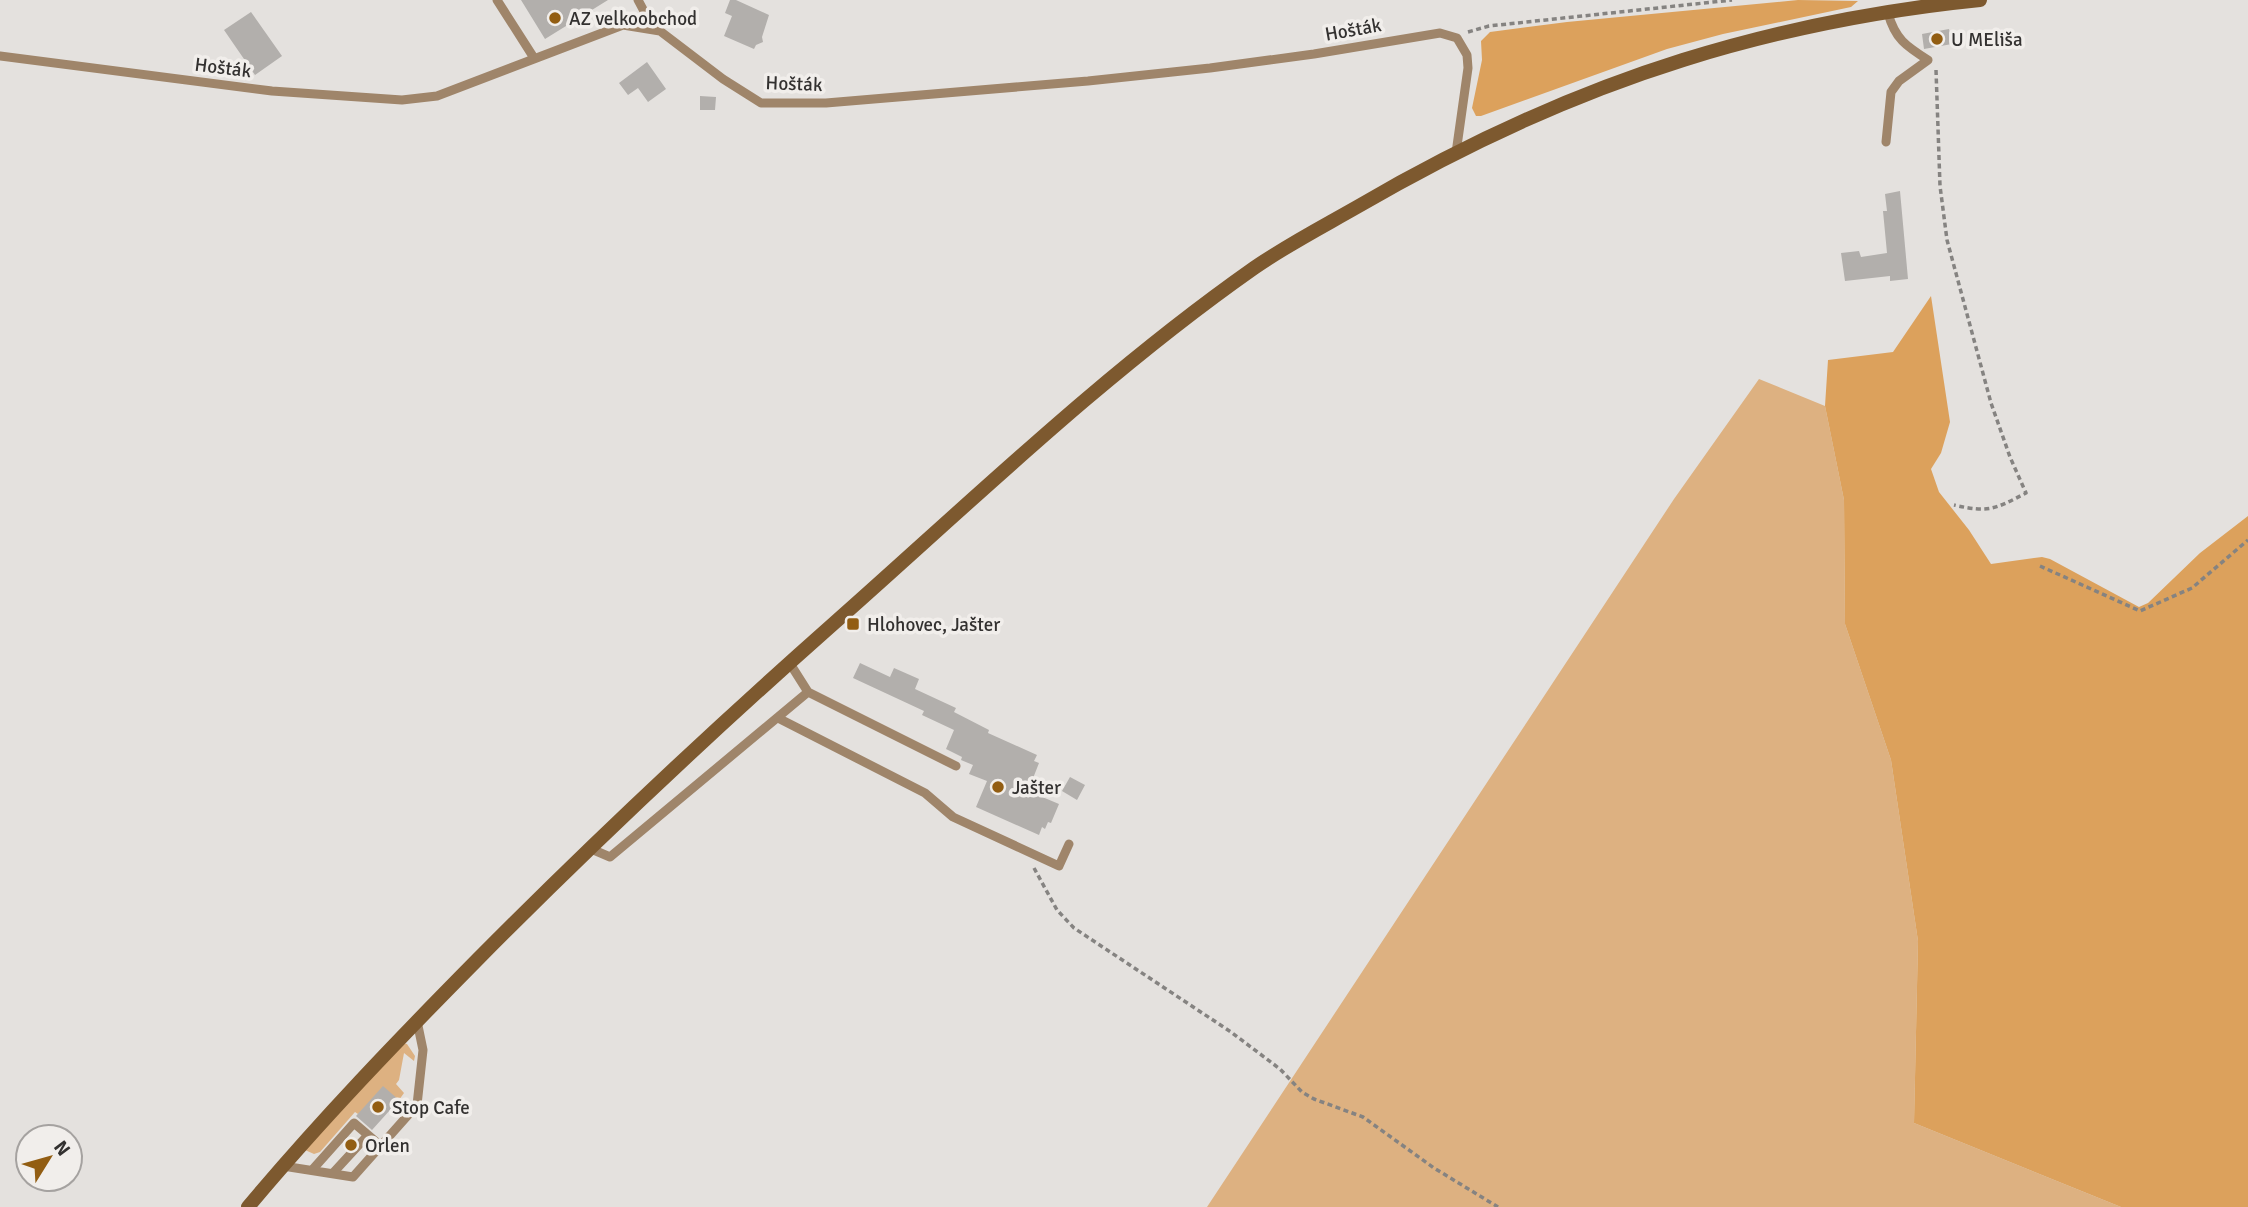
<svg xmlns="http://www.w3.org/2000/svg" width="2248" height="1207" viewBox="0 0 2248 1207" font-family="Signika,sans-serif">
	<rect width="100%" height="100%" fill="#e4e1de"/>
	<!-- green -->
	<path fill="#ddb181" d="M1759 379 1825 406 1844 500 1845 624 1891 760 1918 941 1914 1123 2121 1207H1207L1674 499Z
		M403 1043 407 1044 415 1056 414 1061 404 1053 399 1080 396 1084 404 1093 399 1100 358 1114 355 1112 320 1152 314 1154 305 1150Z"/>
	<!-- forest -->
	<path fill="#dca15c" d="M1798 0 1858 1 1851 7 1723 34 1667 49 1481 116H1476L1472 108 1482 60 1481 41 1490 32 1567 22Z
		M1931 296 1950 422 1941 453 1931 469 1939 492 1969 530 1991 564 2042 557 2050 559 2139 607 2148 603 2200 553 2248 516V1207H2121L1914 1123 1918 941 1891 760 1845 624 1844 500 1825 406 1828 360 1893 352Z"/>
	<!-- building -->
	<path fill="#b2afac" d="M521 0H608L545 39Z
		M730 0H736L769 15 762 37 763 42 756 45 754 49 724 36 732 16 725 13Z
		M251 12 282 56 255 75 224 30Z
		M1949 29 1952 44 1924 49 1922 34Z
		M647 62 666 89 648 102 638 88 628 95 619 83Z
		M700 96 716 97 715 110H700Z
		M1900 191 1908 279 1890 281V276L1845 281 1841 253 1859 251 1861 257 1887 253 1883 211H1887L1885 194Z
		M860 663 890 677 894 668 919 679 915 689 956 708 954 712 989 730 988 733 1037 755 1034 761 1039 763 1028 791 1059 804 1051 823 1048 822 1045 829 1042 827 1039 835 976 807 987 781 969 774 973 765 961 760 962 757 946 749 954 730 922 715 924 711 853 678Z
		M1070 777 1085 785 1077 800 1062 791Z
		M383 1086 399 1100 372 1130 356 1116Z"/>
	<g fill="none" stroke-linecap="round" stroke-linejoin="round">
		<!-- path -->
		<path stroke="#858381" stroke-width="3.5" stroke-dasharray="5 3.5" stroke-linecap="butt" d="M1468 32 1489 26 1732 0
			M1936 70 1940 186 1947 240 1991 403 2010 457 2026 493C1995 509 1989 513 1954 505
			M2040 566 2140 611 2192 588 2248 540
			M1034 868 1057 910 1074 928 1231 1032 1280 1069 1302 1092 1314 1099 1363 1117 1434 1168 1498 1207"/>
		<!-- lane -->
		<path stroke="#9f856a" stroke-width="9" d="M497 0 534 58
			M638 0 654 30
			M0 56 272 91 402 100 437 96 623 25 660 31 723 79 761 103H826L1088 81 1210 68 1314 54 1440 33 1457 38 1467 55 1468 68 1456 153
			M1886 142 1891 92 1899 81 1928 60C1906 46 1895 39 1888 13
			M789 662 808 692 956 766
			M778 718 925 793 953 817 1059 866 1069 844
			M589 848 610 857 808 692
			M283 1166 353 1177 417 1105 423 1050 417 1021
			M313 1169 354 1123 368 1135
			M333 1173 368 1135 381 1146"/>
		<!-- secondary -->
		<path stroke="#7d592f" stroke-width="14" d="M248 1207C320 1121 398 1040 477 960 591 845 710 733 832 625 970 503 1103 374 1254 268 1287 245 1322 227 1357 207 1458 148 1571 95 1683 60 1779 30 1881 10 1980 0"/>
	</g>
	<!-- markers -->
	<g fill="#925d12" stroke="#f1eeeb" stroke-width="2.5">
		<circle cx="555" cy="18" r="7"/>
		<circle cx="1937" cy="39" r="7"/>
		<rect x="846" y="617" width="14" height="14" rx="3.5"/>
		<circle cx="998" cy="787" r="7"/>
		<circle cx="378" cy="1107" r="7"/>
		<circle cx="351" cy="1145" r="7"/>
	</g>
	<g text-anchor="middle" stroke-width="7" stroke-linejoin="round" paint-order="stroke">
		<!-- poi labels -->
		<g font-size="19" fill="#333130" stroke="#f1eeeb" text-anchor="start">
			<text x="569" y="25">AZ velkoobchod</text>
			<text x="1951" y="46">U MEliša</text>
			<text x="867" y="631">Hlohovec, Jašter</text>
			<text x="1012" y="794">Jašter</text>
			<text x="392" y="1114">Stop Cafe</text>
			<text x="365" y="1152">Orlen</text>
		</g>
		<!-- street labels -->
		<g font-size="19" fill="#333130" stroke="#f1eeeb">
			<text transform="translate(1353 29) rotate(-10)" y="7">Hošták</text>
			<text transform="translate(223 67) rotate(7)" y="7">Hošták</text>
			<text transform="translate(794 83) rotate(2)" y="7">Hošták</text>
		</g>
	</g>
	<!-- north arrow -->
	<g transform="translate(49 1158) rotate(53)"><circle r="33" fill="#f1eeeb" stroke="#a5a2a0" stroke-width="2"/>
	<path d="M0-5L12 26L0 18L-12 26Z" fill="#925d12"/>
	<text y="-10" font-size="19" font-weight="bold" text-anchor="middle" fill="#333130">N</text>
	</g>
</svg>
